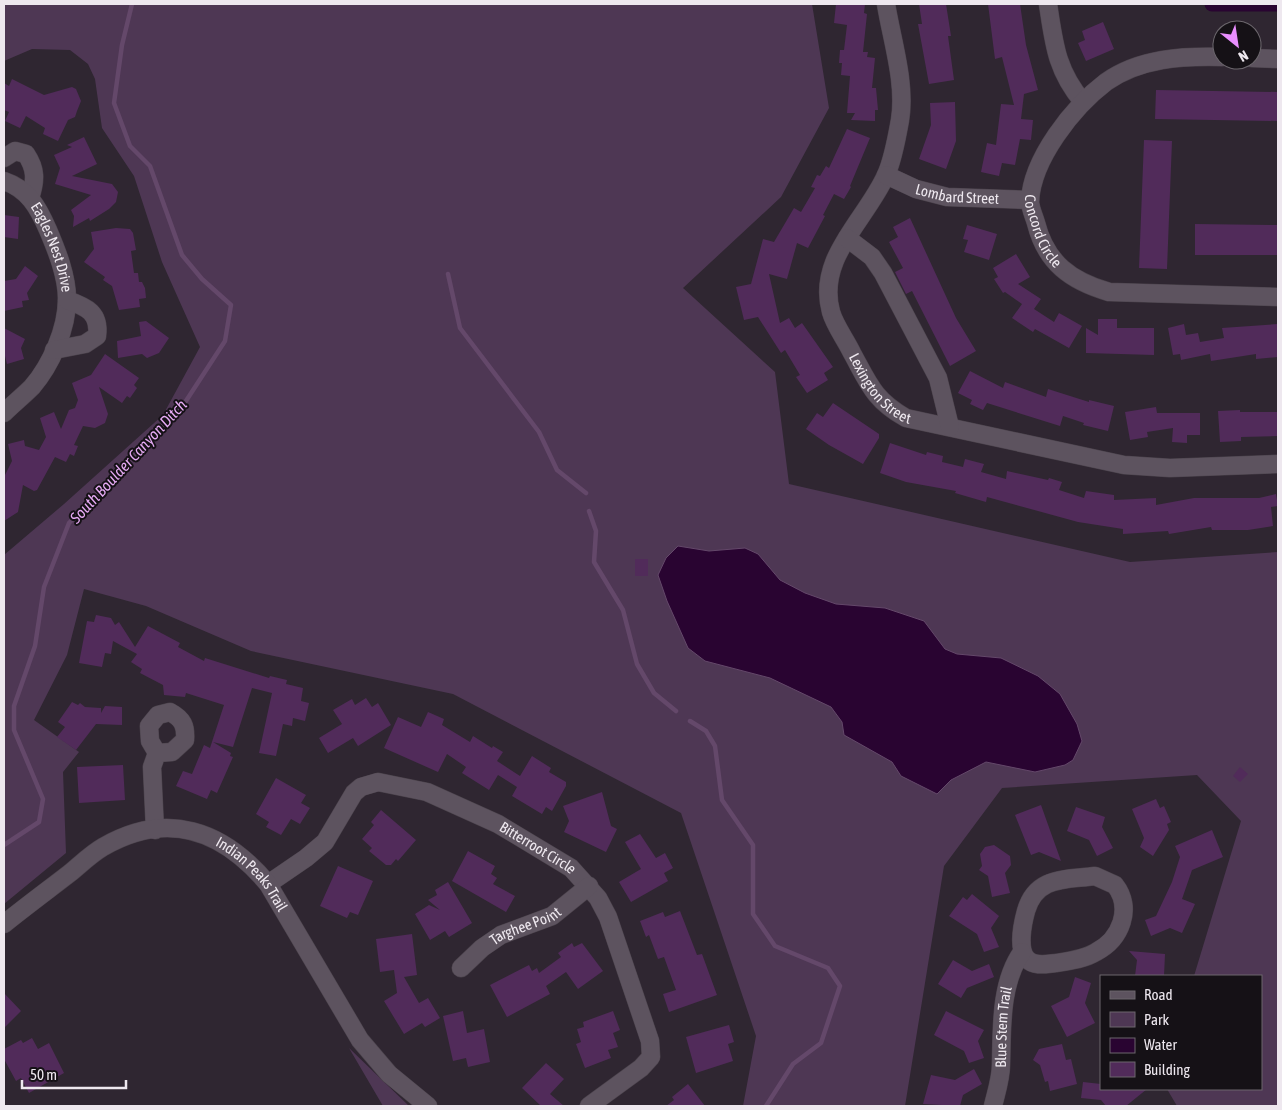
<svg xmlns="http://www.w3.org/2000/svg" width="1282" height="1110" viewBox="0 0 1282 1110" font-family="'Asap Condensed',sans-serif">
	<rect width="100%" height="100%" fill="#2f2631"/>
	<!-- green -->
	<path fill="#4e3754" d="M4 4H812L829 108 781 197 683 288 775 372 789 484 1130 562 1278 552V1106H1177L1167 1089H1261V976H1194L1241 821 1197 775 1002 788 944 866 905 1106H743L756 1036 681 813 453 694 251 651 146 606 84 589 67 655 34 720 79 752 63 772 66 853 4 904V555L64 504 163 415 200 347 162 262 134 176 102 128 95 79 88 64 70 50 32 49 4 61Z
		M349 1048 409 1106H383Z"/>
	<!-- water -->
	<path fill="#290431" stroke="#64486a" d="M678 546 709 551 745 548 758 554 780 580 805 593 836 604 885 608 924 621 945 649 957 654 1001 658 1038 676 1060 694 1077 724 1082 741 1073 760 1065 765 1035 772 986 762 951 780 937 794 901 776 892 762 844 735 842 722 831 707 770 678 705 661 688 648 667 601 658 575 666 558Z"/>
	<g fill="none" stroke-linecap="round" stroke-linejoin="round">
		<!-- stream -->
		<path stroke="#64486a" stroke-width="4.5" d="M448 274 460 328 539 432 557 470 586 493
			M589 511 596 531 594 562 623 610 637 664 654 693 676 711
			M690 721 706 731 715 746 722 800 753 845V914L775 946 828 968 840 986 821 1043 793 1064 766 1106
			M4 845 39 822 43 799 14 730V706L35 646 44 587 69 523 184 404 225 341 231 305 202 279 182 255 150 166 130 146 114 103 122 45 132 4"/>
		<!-- canal -->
		<path stroke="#290431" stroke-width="15" d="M1212 4H1278"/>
	</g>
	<!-- building -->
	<path fill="#512b5a" d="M836 4H865L864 13 867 14 863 52H868L867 57 875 58 872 88H876L878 110H875V121L851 120 855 113H847L850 76 841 75 842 63H839L840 50H844L847 25 834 23Z
		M919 4H946L951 36H948L954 80 929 84 918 24H922Z
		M988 4H1020L1026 45 1038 90 1024 94 1021 119 1033 120 1031 140 1020 139 1015 165 1002 163 999 176 981 172 987 143 996 145 1001 104 1014 105 1002 57 995 59Z
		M1103 22 1114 49 1086 61 1078 43 1085 40 1082 31Z
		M12 79 44 95 72 87 76 89 81 101 77 111 75 117 68 120 58 141 43 134 45 128 26 116 20 128 5 121 9 112 4 110V83L9 86Z
		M1156 90 1278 92V121L1155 119Z
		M955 102 956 141 946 169 919 159 931 125 930 103Z
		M847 129 870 138 850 186 851 187 844 199 834 194 823 215 825 216 808 248 797 243 787 279 769 274 780 323 789 318 795 328 802 323 833 367 824 373 828 380 807 393 796 377 800 375 785 350 781 353 758 317 744 320 736 287 751 284 763 239 774 242 794 208 801 212 815 188 811 187 817 175 820 176 826 166 829 168Z
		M84 137 97 164 72 176 112 184 118 192 116 202 109 209 90 221 89 218 73 227 74 216 71 210 91 195 55 184 60 168 54 155 72 147 67 145Z
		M1144 140 1172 141 1167 269 1139 268Z
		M4 215 19 217 18 239 4 237Z
		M910 218 956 318 976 351 950 366 912 291 906 294 895 272 903 268 889 242 898 237 893 227Z
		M1195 224 1278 225V255H1195Z
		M967 225 997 234 989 260 964 252 968 240 963 239Z
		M116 228 130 229 133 233 136 250 131 251 134 273H138L139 282H142L145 288 146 298 139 299 140 307 119 310 112 286 103 280 105 277 84 262 94 249 91 232Z
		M1016 254 1030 277 1018 284 1041 299 1034 309 1054 322 1059 313 1082 326 1069 348 1035 329 1033 332 1012 318 1022 304 1005 292 1003 293 994 279 998 277 993 268Z
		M25 266 38 276 27 293 29 300 22 301 23 307 4 311V281L16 279Z
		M1098 319H1117V328H1154V355L1086 353V328L1098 335Z
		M146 321 169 338 159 353 147 358 142 354 118 358 117 341 141 336 139 322Z
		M1184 324 1186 335 1198 333 1200 342 1224 338 1222 328 1278 324V357L1256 359V354L1211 361 1210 354 1181 360 1180 354 1173 355 1168 328Z
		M4 328 25 339 21 348 24 359 7 364 4 352Z
		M105 354 139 378 134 385 137 388 130 398 127 396 122 403 99 387 108 414 105 423 95 428 83 426 74 445 78 446 74 456 70 454 66 462 55 457 37 490 34 491 23 485 18 512 4 521V477L12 461 8 444 24 440 25 446 39 450 46 437 40 418 54 412 61 429 69 410 75 408 78 400 72 383 91 375Z
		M970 371 1003 388 1005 382 1046 397 1048 389 1089 402V400L1114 406 1108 431 1083 425 1084 423 1063 416 1060 426 987 403 983 410 970 404 972 400 958 393Z
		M833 403 879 434V438L863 464 829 445 806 429 817 413 823 417Z
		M1156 407 1157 413H1200V435H1187V443L1172 442 1173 428 1147 432 1148 437 1130 440 1125 412Z
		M1240 410V412H1278V436L1241 437V441L1220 442 1218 411Z
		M890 443 926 455 927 452 943 456 942 462 963 467 965 459 984 464 981 472 1006 479 1007 471 1048 480 1049 478 1062 482 1059 490 1084 498 1086 491 1114 495V500L1156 498V505L1194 498H1259L1276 494 1278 506 1271 507 1273 526 1248 530H1212L1211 527 1169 534 1168 531 1123 534V529L1078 522 987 497 986 502 955 493 956 491 906 482 880 473Z
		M635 559H648V576H635Z
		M96 615 111 618 115 625 119 622 135 647 148 626 180 643 178 647 204 661 205 658 269 678 270 676 287 680 286 684 303 688 301 701 309 703 305 721 293 718 292 726 283 724 276 756 259 753 272 693 252 688 233 747 213 742 231 753 230 756 233 757 217 793 211 790 207 799 176 786 183 771 192 774 204 745 210 748 224 705 186 693 185 697 164 695 163 685 140 673 142 669 131 662 137 654 113 641 111 654 105 653 102 667 79 663 87 621 94 622Z
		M366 698 372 707 378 703 391 725 358 746 353 738 328 753 319 738 342 724 333 710 352 699 355 705Z
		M72 702 78 705 80 703 85 707 101 708V713L105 706 122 707V725L96 724 76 750 57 737 65 727 58 722Z
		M428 712 444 719 442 725 470 742 473 736 492 748 493 746 503 752 497 761 520 776 532 756 551 768 549 772 566 782V786L552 811 546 807 542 814 512 796 517 787 498 775 489 790 462 773 466 767 447 754 438 772 384 748 398 717 421 727Z
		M123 765 125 800 79 803 77 767Z
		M1240 767 1248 774 1240 782 1233 776Z
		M276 778 306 795 301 803 310 808 300 824 291 819 281 835 266 827 269 822 256 814Z
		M602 792 611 826 617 829 606 852 564 832 569 821 563 806Z
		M1156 799 1160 808 1164 806 1171 822 1167 824 1169 830 1153 856 1140 847 1144 838 1132 809Z
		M1041 805 1061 861 1039 852 1031 855 1015 815Z
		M1076 807 1105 817 1102 827 1113 848 1097 856 1089 840 1067 831Z
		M381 810 416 840 398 861 396 859 391 865H386L369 851 372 848 362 839 374 825 371 822Z
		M1212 830 1223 857 1192 870 1182 899 1195 904 1182 933 1170 928 1151 936 1145 920 1156 916 1172 882 1180 857 1175 846Z
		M640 834 656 858 665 853 673 868 664 873 668 881 631 902 619 882 641 869 625 842Z
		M994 845 1010 856 1011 865 1005 873 1010 893 992 897 988 876 979 870 982 866 980 854 985 847Z
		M468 851 495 866 491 874 497 878 493 884 515 896 506 912 452 881Z
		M338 866 373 881 358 915 350 912 347 918 320 906Z
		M448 882 472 923 449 937 445 931 430 940 415 914 429 905 440 910 428 900 437 895 435 890Z
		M972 894 999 916 991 928 999 947 984 952 977 934 949 916 963 897 967 900Z
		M680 911 697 955 702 954 717 995 669 1012 663 994 676 990 664 957 658 959 649 935 646 937 640 921 663 912 665 917Z
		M412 934 417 975 404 977 419 1003 428 998 440 1018 425 1027 422 1023 404 1034 384 1001 397 993 394 970 380 972 376 939Z
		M572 943 574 947 582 943 603 971 578 989 566 972 546 986 550 994 507 1017 490 985 529 965 532 971 537 968 539 973 561 957 558 953Z
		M1129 951 1165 954 1164 976H1135L1137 960Z
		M953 960 972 971 989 964 994 977 967 988 961 998 938 984Z
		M1075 977 1091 983 1085 1003 1095 1023 1067 1037 1051 1006 1069 997Z
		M4 993 21 1011 4 1028Z
		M463 1011 467 1033 484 1029 490 1062 468 1067 466 1058 453 1061 443 1016Z
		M613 1011 620 1030 613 1033 618 1047 608 1050 611 1058 585 1068 576 1044 581 1042 577 1029 584 1027 583 1022Z
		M946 1011 984 1030 978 1041 984 1058 969 1063 964 1051 934 1035Z
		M729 1025 734 1042 728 1044 733 1061 696 1073 686 1037Z
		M32 1038 38 1049 49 1043 64 1073 29 1093 21 1078 16 1081 4 1059V1049L21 1040 23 1043Z
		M1062 1044 1066 1060 1071 1059 1077 1084 1050 1091 1048 1081 1045 1082 1040 1065 1033 1060 1039 1049Z
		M546 1063 564 1079 550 1094 564 1106H541L522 1088Z
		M974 1069 982 1084 963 1095 960 1106 923 1104 931 1075 955 1080Z
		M1083 1082 1101 1084V1089H1147L1126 1106H1106L1101 1100 1081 1098Z
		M688 1084 705 1106H666L674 1100 672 1097Z"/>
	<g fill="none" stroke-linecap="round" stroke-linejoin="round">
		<defs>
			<g id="minor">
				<path id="s1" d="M886 4C892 41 906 83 900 120 897 137 893 160 886 175 866 220 816 258 831 312 835 326 846 340 852 353 869 384 874 400 906 418L1124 465 1170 468 1278 464"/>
				<path d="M1048 4C1054 43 1056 70 1083 102"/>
				<path id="s2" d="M1222 57C1182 56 1140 58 1106 82 1073 107 1032 159 1030 201 1030 208 1034 216 1036 223 1046 263 1071 281 1109 292L1278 297"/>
				<path d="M1252 58 1278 59"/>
				<path d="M4 158 15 151 26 154C36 169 36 180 30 198"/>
				<path id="s3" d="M886 175 916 189 947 197 1030 200"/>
				<path id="s4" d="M4 181C28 189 38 207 48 230 57 251 67 276 67 299 67 329 51 365 32 387 23 396 13 404 4 413"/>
				<path d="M847 238 872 257 883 273 938 378 950 427"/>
				<path d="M54 350 85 344 97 336C100 313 87 307 67 300"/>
				<path d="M155 830 152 767 157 753 172 752 185 740C186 726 183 719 170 712L158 715 149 726 150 741 157 753"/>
				<path d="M1095 876 1115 885C1133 908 1121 939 1096 952 1085 959 1069 961 1056 963 1046 964 1034 967 1027 959 1017 949 1023 922 1026 911 1036 876 1065 880 1095 876Z"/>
				<path id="s5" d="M268 884 306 858 325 842 354 793 361 787 378 782 427 792 498 824 571 868 598 898 608 917 650 1041 651 1057 641 1068 589 1106"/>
				<path id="s6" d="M4 924C25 907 48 890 70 873 81 864 91 854 103 847 167 810 223 830 268 884L360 1040 389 1074 428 1106"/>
				<path id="s7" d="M461 968 482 948 501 935 552 916 589 886"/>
				<path id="s8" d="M993 1106C996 1093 1001 1079 1001 1064 1002 1028 1000 983 1022 952"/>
			</g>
		</defs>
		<!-- minor casing -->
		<use href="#minor" stroke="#4b434c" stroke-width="19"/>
		<!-- minor -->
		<use href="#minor" stroke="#5d535f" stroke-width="18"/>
	</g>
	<g text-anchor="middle" stroke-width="4" stroke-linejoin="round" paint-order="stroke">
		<!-- street labels -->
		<g font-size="15" fill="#eee8ef" stroke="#151116">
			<text dy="5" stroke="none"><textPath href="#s3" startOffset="75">Lombard Street</textPath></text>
			<text dy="5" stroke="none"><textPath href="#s2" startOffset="298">Concord Circle</textPath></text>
			<text dy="5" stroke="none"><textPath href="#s4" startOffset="86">Eagles Nest Drive</textPath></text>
			<text dy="5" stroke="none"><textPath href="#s1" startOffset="419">Lexington Street</textPath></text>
			<text dy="5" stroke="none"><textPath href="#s5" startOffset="329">Bitterroot Circle</textPath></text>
			<text dy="5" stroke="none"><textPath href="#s6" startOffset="294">Indian Peaks Trail</textPath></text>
			<text dy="5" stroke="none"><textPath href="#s7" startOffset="78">Targhee Point</textPath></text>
			<text dy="5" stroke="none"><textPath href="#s8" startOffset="80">Blue Stem Trail</textPath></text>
		</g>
		<!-- water labels -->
		<g font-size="16" font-style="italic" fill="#e6aaf4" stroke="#151116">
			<text transform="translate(128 461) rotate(-47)" y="6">South Boulder Canyon Ditch</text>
		</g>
	</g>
	<!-- border -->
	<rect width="1282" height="1110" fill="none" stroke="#eee8ef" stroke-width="10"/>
	<!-- legend -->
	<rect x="1100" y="975" width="162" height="115" fill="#151116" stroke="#6c676d"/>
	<rect x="1110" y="991" width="25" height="8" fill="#5d535f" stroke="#6c676d"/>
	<text x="1144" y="1000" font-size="15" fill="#eee8ef">Road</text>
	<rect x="1110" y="1012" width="25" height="15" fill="#4e3754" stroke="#6c676d"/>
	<text x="1144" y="1025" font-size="15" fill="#eee8ef">Park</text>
	<rect x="1110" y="1038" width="25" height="15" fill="#290431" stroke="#6c676d"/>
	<text x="1144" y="1050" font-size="15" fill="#eee8ef">Water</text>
	<rect x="1110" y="1062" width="25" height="15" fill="#512b5a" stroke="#6c676d"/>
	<text x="1144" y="1075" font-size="15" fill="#eee8ef">Building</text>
	<!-- north arrow -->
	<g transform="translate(1237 45) rotate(150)"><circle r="24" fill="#151116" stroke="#6c676d"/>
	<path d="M0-4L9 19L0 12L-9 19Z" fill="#e98efe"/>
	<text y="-8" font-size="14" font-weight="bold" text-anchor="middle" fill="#eee8ef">N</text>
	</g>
	<!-- scale -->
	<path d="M22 1080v8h104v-8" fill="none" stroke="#eee8ef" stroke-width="2.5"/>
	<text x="30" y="1080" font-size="15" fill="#eee8ef" stroke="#151116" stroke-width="4" paint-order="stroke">50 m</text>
</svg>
